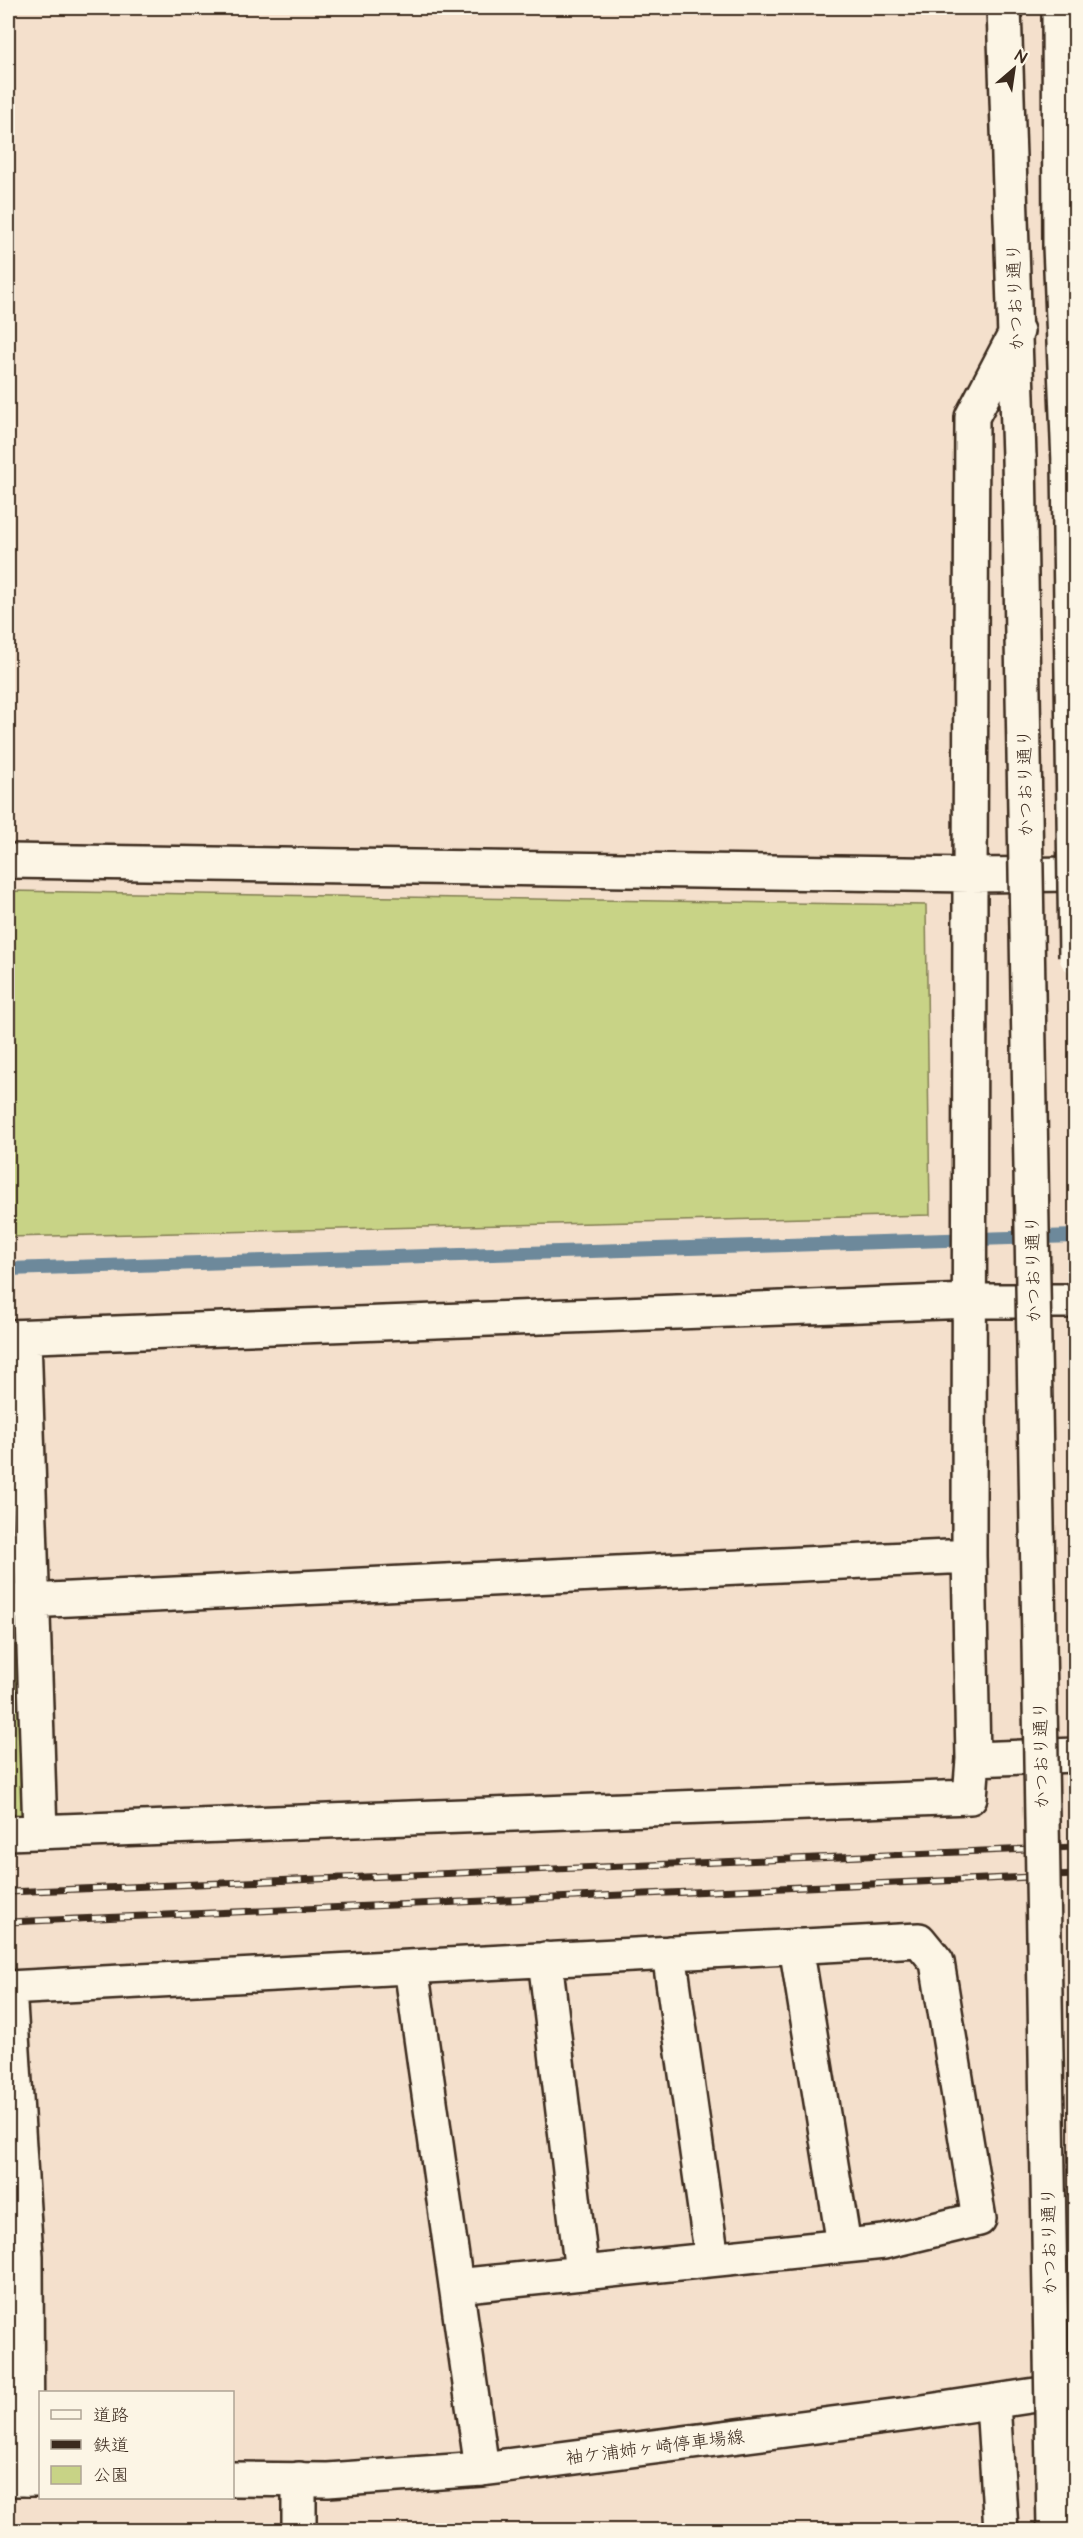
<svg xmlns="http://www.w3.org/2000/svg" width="1083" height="2538" viewBox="0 0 1083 2538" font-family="'Architects Daughter','Klee One',sans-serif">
	<rect width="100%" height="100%" fill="#f4e0cc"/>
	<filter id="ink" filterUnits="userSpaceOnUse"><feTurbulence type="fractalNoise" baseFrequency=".0167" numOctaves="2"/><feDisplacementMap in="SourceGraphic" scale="12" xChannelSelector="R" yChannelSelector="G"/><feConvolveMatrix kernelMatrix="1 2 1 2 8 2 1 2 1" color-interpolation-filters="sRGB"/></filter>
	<g filter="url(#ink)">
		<!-- green -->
		<path fill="#c8d386" stroke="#827e52" stroke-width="1.5" d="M8 891 926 905 930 1215 8 1237Z
			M32 1601 40 1832 8 1833V1602Z"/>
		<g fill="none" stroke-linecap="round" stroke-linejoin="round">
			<!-- stream -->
			<path stroke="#6d899b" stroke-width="14" d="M8 1269 1076 1236"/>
			<defs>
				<path id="minor" d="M1004 8 1019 457
					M1059 8 1060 246 1069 463
					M8 861 970 875 972 417 1017 331
					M8 1337 970 1301H1076
					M24 1337 40 1832
					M8 1602 969 1556
					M973 1759 969 1556 970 875 1076 874
					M8 1833 970 1797 973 1759 1076 1755
					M796 1946 844 2245
					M669 1953 712 2259
					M545 1959 582 2273
					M411 1967 482 2469
					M8 1988 919 1940 937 1962 979 2219 884 2242 456 2286
					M9 1988 26 2256 27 2479
					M299 2530V2479"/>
				<path id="major" d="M993 2403 1001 2530
					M8 2479H40
					M232 2479 328 2480 482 2469 909 2414 1076 2389"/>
			</defs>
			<!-- minor casing -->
			<use href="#minor" stroke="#3b2a1e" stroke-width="38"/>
			<!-- major casing -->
			<use href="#major" stroke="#3b2a1e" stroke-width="38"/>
			<!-- minor -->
			<use href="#minor" stroke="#fcf5e5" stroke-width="33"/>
			<!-- major -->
			<use href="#major" stroke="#fcf5e5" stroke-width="33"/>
			<defs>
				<path id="rail" d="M8 1892 1076 1847
					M8 1922 1076 1875"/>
			</defs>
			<!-- rail casing -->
			<use href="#rail" stroke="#3b2a1e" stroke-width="7"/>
			<!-- rail -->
			<use href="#rail" stroke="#fcf5e5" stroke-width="4.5" stroke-dasharray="14" stroke-linecap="butt"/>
			<defs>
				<path id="minor-bridge" d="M1019 457 1054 2530
					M1069 463 1076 957"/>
			</defs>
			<!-- minor-bridge casing -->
			<use href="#minor-bridge" stroke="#3b2a1e" stroke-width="38" stroke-linecap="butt"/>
			<!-- minor-bridge -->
			<use href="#minor-bridge" stroke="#fcf5e5" stroke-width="33"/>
		</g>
	</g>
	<g text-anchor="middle" stroke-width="4.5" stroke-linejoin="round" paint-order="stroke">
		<!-- street labels -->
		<g font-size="18" fill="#3b2a1e" stroke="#fcf5e5">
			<text transform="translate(1015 297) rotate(-92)" y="6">かつおり通り</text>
			<text transform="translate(1025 783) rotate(-91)" y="6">かつおり通り</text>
			<text transform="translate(1033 1269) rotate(-91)" y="6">かつおり通り</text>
			<text transform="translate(1041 1755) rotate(-91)" y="6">かつおり通り</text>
			<text transform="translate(1049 2241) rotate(-91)" y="6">かつおり通り</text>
			<text transform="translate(655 2447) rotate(-7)" y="6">袖ケ浦姉ヶ崎停車場線</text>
		</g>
	</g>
	<!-- margin -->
	<rect width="1083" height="2538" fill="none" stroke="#fcf5e5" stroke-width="30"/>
	<rect x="15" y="15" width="1053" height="2508" fill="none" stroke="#3b2a1e" stroke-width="2" filter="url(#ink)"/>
	<!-- legend -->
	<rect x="39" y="2391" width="195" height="108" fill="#fcf5e5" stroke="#afa495" stroke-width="1.5"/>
	<rect x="51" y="2410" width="30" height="9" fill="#fcf5e5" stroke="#afa495" stroke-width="1.5"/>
	<text x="93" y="2421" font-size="18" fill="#3b2a1e">道路</text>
	<rect x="51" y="2440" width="30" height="9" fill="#3b2a1e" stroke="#afa495" stroke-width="1.5"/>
	<text x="93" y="2451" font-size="18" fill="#3b2a1e">鉄道</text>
	<rect x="51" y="2466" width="30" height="18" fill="#c8d386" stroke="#afa495" stroke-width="1.5"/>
	<text x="93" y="2481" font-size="18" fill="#3b2a1e">公園</text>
	<!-- north arrow -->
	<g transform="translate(1014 69) rotate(29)" stroke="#fcf5e5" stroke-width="4.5" paint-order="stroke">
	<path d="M0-4.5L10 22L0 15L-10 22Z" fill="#3b2a1e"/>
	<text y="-9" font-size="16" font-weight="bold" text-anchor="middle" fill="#3b2a1e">N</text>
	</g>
</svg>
